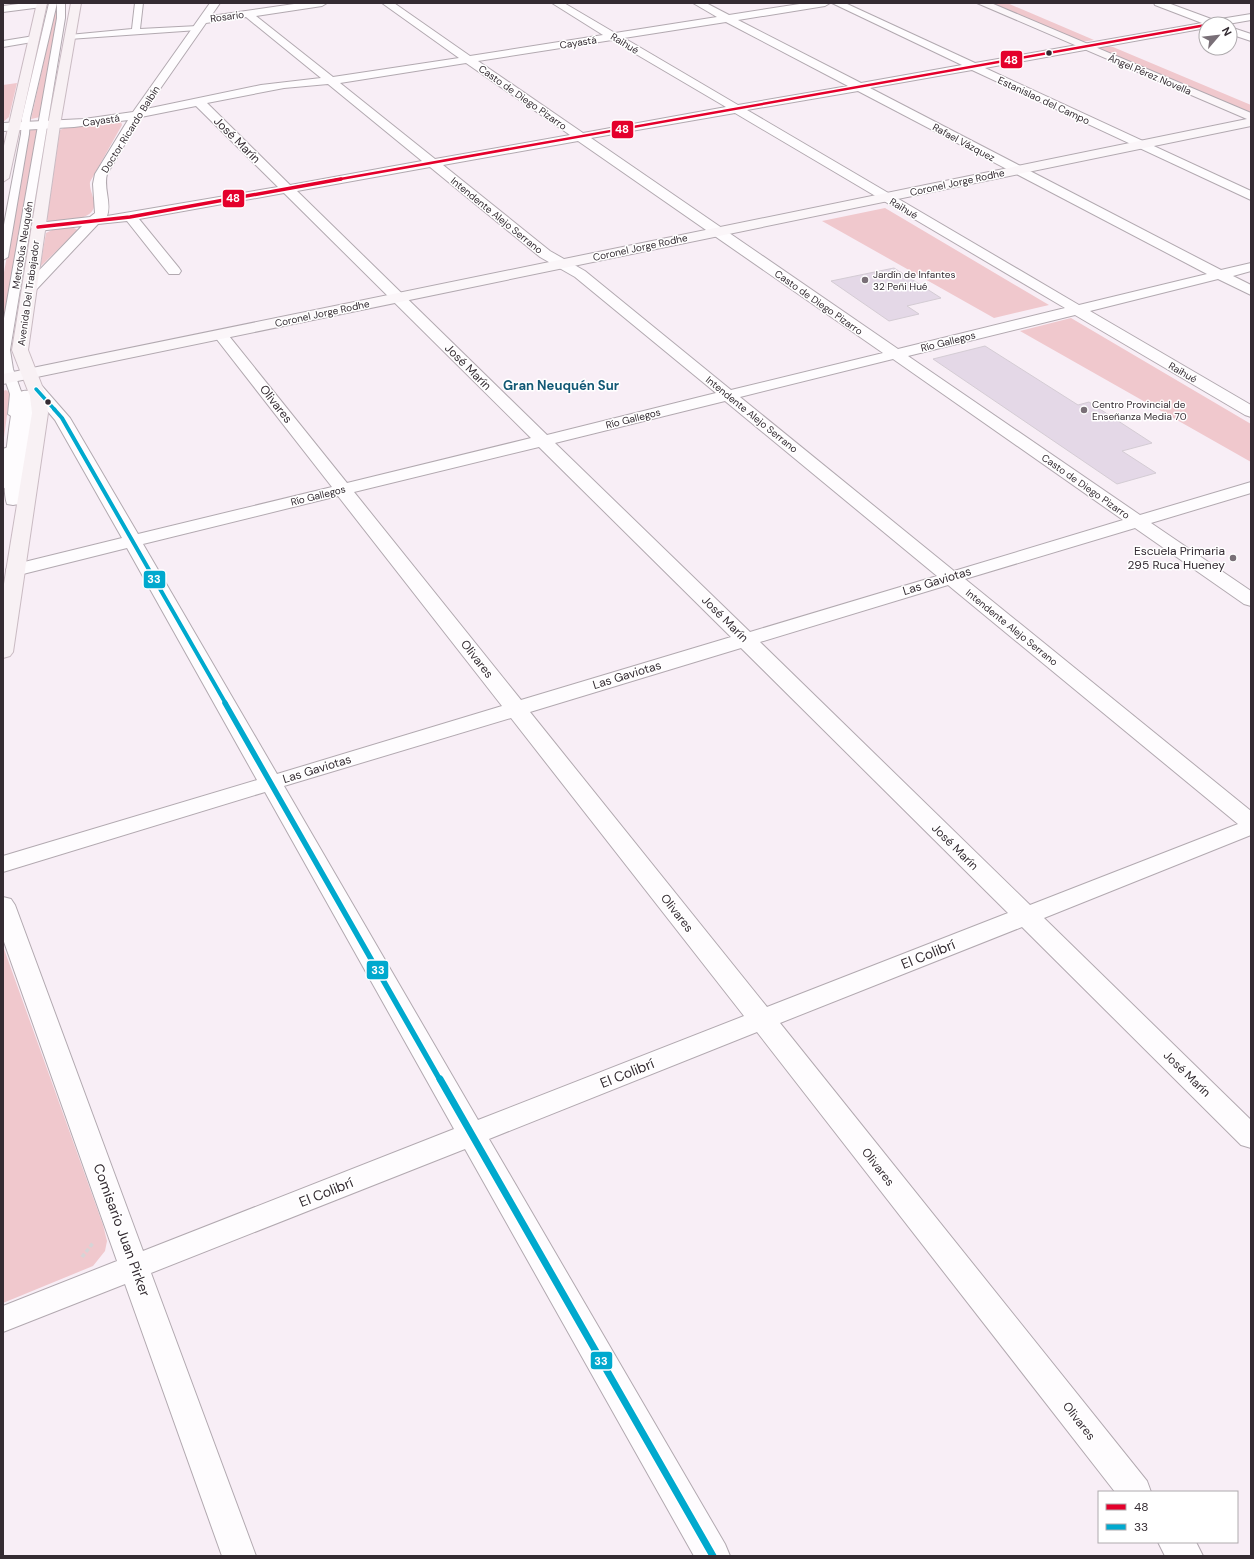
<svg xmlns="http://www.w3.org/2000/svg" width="1254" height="1559" viewBox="0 0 1254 1559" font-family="'DM Sans',sans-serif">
	<rect width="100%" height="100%" fill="#f8eef6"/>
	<!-- green -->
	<path fill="#f0c8cd" d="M57 3 59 16 40 117 31 119Z
		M988 3H1007L1094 40 1081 42Z
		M1104 46 1113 47 1251 105V113L1097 48Z
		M17 83 9 117 3 122V85Z
		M116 121 121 122 122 125 90 182C89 190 95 198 94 207 92 220 59 224 48 221L47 219 60 130 66 127Z
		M33 129 38 130 3 338V278L29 131Z
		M885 208 1049 305 994 318 822 221Z
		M72 227 78 230 40 267 46 233 52 230Z
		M1071 318 1251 424V462L1020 331Z
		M6 390 10 393 3 445V391Z
		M3 946 103 1225 107 1241 105 1251 93 1266 3 1303Z"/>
	<!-- building -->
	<path fill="#e4d8e7" stroke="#d4ccd4" d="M894 268 941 298 907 306 919 314 889 321 831 281Z
		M985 346 1078 405 1089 402 1152 443 1122 451 1156 473 1117 484 933 359Z"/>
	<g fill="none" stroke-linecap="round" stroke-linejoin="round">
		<defs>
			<path id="lane" d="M49 3H57L30 118 29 134 8 257 3 260V230L21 134 22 118Z
				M57 3H65V18L10 350 13 369 22 394 20 414 14 418 8 414 10 394 3 374V324L57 18Z
				M135 3H143L140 29 198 26 202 28 198 30 69 39 65 37 69 35 132 29Z
				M8 447 14 451 9 485 3 489V449Z"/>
			<path id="street" d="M26 3 47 4 42 7 3 12V6Z
				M210 3H220L211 16 301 3H327L322 6 256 16 333 77 459 58 382 3H394L470 56 603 35 552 3H564L615 33 717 17 693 3H706L729 15 806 3H830L825 6 738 20 861 83 962 65 832 3H845L975 63 1202 23 1155 5 1154 3H1168L1214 20 1251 14V20L1228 24H1206V28L985 68 1251 191V200L972 70 870 88 1221 270 1251 263V271L1233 276 1251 285V295L1218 279 1090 311 1251 405V417L1245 415 1075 315 908 356 1140 515 1251 482V493L1151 523 1251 591V606L1244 604 1135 528 965 579 1251 811V835L1044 918 1251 1120V1148L1241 1145 1022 927 780 1023 1147 1481 1151 1492H1115L757 1032 489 1139 725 1544 730 1556H694L465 1149 151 1273 256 1556H222L125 1284 3 1332V1306L117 1261 3 939V897L11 899 15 905 143 1251 454 1129 265 792 3 872V856L257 780 127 548 15 576 8 574 6 570 8 566 122 538 55 420 38 400 22 500 19 504 13 505 7 504C0 485 10 420 14 397 17 392 23 390 29 391L28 389 30 386 36 384 42 386 70 418 138 534 332 487 215 337 212 334 215 331H225L347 483 531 438 284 193 139 219 179 268 181 271 179 274H169L127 221 98 224 34 292H24L22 289 24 286 82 226 38 231 33 230 31 227 33 224 38 223 90 217 95 213 93 184 95 174 128 120 74 127 3 131V123L84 119 133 112ZM246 17 321 78 261 85 146 109 206 23ZM726 22 848 86 738 105 624 38ZM612 40 726 107 583 133 478 61ZM466 63 570 135 435 159 340 83ZM328 84 422 161 290 185 207 103 284 88ZM858 91 1207 274 1079 305 747 110ZM196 106 278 187 107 216C112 203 103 188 107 174L141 117ZM735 113 1065 308 898 349 591 138ZM578 141 883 353 731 390 585 271 550 251 443 165ZM430 167 540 257 575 277 716 393 547 435 297 191ZM893 359 1123 520 954 571 740 397ZM725 401 937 576 750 632 555 443ZM539 447 731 637 521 700 354 492ZM338 496 502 706 277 774 143 544ZM948 585 1238 824 1030 905 760 642ZM741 648 1008 913 767 1007 530 712ZM511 718 744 1016 478 1120 284 786Z
				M1230 27 1251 34V41L1230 34Z
				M34 36 38 37 39 39 38 41 3 47V41Z
				M1158 1542H1196L1203 1556H1165Z"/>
			<path id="secondary" d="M977 3H991L1251 113V126L3 384V374L1247 119Z"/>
			<path id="primary" d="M37 3H47L9 178 3 182V150Z
				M71 3H81L60 125 28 350 46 396 48 413 13 652 10 656 3 658V590L32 413 30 396 12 350 48 125Z"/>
		</defs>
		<!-- lane casing -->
		<use href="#lane" stroke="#b2a9b0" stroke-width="2"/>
		<!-- street casing -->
		<use href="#street" stroke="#b2a9b0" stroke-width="2"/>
		<!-- secondary casing -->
		<use href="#secondary" stroke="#b2a9b0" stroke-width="2"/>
		<!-- primary casing -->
		<use href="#primary" stroke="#cabbc3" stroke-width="2"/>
		<!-- path -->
		<path stroke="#d6d4d6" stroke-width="3.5" stroke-dasharray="4 2.5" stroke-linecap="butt" d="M82 1257 93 1243"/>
		<!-- lane -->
		<use href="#lane" fill="#fefcfe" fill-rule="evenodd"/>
		<!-- street -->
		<use href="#street" fill="#fefcfe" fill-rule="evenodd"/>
		<!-- secondary -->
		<use href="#secondary" fill="#fbf6f9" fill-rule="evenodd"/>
		<!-- primary -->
		<use href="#primary" fill="#f8f1f4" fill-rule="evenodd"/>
		<defs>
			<path id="bus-1-far1" d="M335 180 1206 25"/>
			<path id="bus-1" d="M38 227 130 217 341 179"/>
			<path id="bus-2-far3" d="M36 389 55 410"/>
			<path id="bus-2-far2" d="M54 409 62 418 226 704"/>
			<path id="bus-2-far1" d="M225 703 440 1080"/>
			<path id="bus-2" d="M440 1079 713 1556"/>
		</defs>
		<!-- bus-1-far1 casing -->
		<use href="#bus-1-far1" stroke="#fff" stroke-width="4"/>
		<!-- bus-1 casing -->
		<use href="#bus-1" stroke="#fff" stroke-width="5.5"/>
		<!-- bus-2-far3 casing -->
		<use href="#bus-2-far3" stroke="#fff" stroke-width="5.5"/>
		<!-- bus-2-far2 casing -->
		<use href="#bus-2-far2" stroke="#fff" stroke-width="6"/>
		<!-- bus-2-far1 casing -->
		<use href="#bus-2-far1" stroke="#fff" stroke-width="8"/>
		<!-- bus-2 casing -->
		<use href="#bus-2" stroke="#fff" stroke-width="10"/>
		<!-- bus-1-far1 -->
		<use href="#bus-1-far1" stroke="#e4002b" stroke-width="2.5"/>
		<!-- bus-1 -->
		<use href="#bus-1" stroke="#e4002b" stroke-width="3.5"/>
		<!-- bus-2-far3 -->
		<use href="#bus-2-far3" stroke="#00a9ce" stroke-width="3.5"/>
		<!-- bus-2-far2 -->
		<use href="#bus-2-far2" stroke="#00a9ce" stroke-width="4"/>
		<!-- bus-2-far1 -->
		<use href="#bus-2-far1" stroke="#00a9ce" stroke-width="5.5"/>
		<!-- bus-2 -->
		<use href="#bus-2" stroke="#00a9ce" stroke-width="7"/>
	</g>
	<!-- markers -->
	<g fill="#342b32" stroke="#fff" stroke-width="1.5">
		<circle cx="1049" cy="53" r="3.5"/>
		<circle cx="48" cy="402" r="3.5"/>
	</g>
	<g fill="#796f77" stroke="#fff" stroke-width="1.5">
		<circle cx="865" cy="280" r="4"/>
		<circle cx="1084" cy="410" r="4"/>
		<circle cx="1233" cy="558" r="4"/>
	</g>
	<g text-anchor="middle" stroke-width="3" stroke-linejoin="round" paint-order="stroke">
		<!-- far-street labels -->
		<g font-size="10" fill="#342b32" stroke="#fff">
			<text transform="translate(227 16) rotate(-8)" y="4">Rosario</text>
			<text transform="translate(578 42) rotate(-9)" y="4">Cayastá</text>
			<text transform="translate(625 43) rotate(31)" y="4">Raihué</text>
			<text transform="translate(1150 74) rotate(23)" y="4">Ángel Pérez Novella</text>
			<text transform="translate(523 97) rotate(35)" y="4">Casto de Diego Pizarro</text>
			<text transform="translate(1044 100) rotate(25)" y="4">Estanislao del Campo</text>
			<text transform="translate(101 120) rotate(-8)" y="4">Cayastá</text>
			<text transform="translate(130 129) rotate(-58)" y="4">Doctor Ricardo Balbín</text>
			<text transform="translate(964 142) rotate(28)" y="4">Rafael Vázquez</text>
			<text transform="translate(957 182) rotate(-12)" y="4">Coronel Jorge Rodhe</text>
			<text transform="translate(904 208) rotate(31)" y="4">Raihué</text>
			<text transform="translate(497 215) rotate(39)" y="4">Intendente Alejo Serrano</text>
			<text transform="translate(22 245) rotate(-81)" y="4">Metrobús Neuquén</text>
			<text transform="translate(640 247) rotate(-12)" y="4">Coronel Jorge Rodhe</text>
			<text transform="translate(28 293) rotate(-82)" y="4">Avenida Del Trabajador</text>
			<text transform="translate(819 302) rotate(35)" y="4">Casto de Diego Pizarro</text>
			<text transform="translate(322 313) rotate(-12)" y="4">Coronel Jorge Rodhe</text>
			<text transform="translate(948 341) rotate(-14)" y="4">Río Gallegos</text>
			<text transform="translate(1183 372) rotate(30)" y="4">Raihué</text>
			<text transform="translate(752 414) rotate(39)" y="4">Intendente Alejo Serrano</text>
			<text transform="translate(633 418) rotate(-14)" y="4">Río Gallegos</text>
			<text transform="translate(1086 486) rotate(35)" y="4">Casto de Diego Pizarro</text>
			<text transform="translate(318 495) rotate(-14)" y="4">Río Gallegos</text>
			<text transform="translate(1012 627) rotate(39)" y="4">Intendente Alejo Serrano</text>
		</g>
		<!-- far-poi labels -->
		<g font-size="10" fill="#342b32" stroke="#fff" text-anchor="start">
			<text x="873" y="278">Jardín de Infantes<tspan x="873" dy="12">32 Peñi Hué</tspan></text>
			<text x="1092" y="408">Centro Provincial de<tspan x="1092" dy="12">Enseñanza Media 70</tspan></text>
		</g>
		<!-- street labels -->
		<g font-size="12" fill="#342b32" stroke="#fff">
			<text transform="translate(237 140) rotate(45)" y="4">José Marín</text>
			<text transform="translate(468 367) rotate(45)" y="4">José Marín</text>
			<text transform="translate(276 404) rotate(52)" y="4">Olivares</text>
			<text transform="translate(937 581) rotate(-17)" y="4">Las Gaviotas</text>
			<text transform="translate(725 619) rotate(45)" y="4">José Marín</text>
			<text transform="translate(477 659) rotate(52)" y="4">Olivares</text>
			<text transform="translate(627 675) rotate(-17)" y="4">Las Gaviotas</text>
			<text transform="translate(317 769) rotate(-17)" y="4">Las Gaviotas</text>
			<text transform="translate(955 847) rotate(45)" y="4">José Marín</text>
			<text transform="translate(677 913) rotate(52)" y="4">Olivares</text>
			<text transform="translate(1187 1074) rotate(44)" y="4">José Marín</text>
			<text transform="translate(878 1167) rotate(52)" y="4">Olivares</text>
			<text transform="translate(1079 1421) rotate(52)" y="4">Olivares</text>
		</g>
		<!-- poi labels -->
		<g font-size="12" fill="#342b32" stroke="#fff" text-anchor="end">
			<text x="1225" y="555">Escuela Primaria<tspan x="1225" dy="14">295 Ruca Hueney</tspan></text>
		</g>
		<!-- far-district labels -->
		<g font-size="13" font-weight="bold" fill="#135875" stroke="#fff">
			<text x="561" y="390">Gran Neuquén Sur</text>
		</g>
		<!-- near-street labels -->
		<g font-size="14" fill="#342b32" stroke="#fff">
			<text transform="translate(928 954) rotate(-22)" y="5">El Colibrí</text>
			<text transform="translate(627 1073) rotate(-22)" y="5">El Colibrí</text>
			<text transform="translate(326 1192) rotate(-22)" y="5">El Colibrí</text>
			<text transform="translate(122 1230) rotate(70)" y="5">Comisario Juan Pirker</text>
		</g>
	</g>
	<g stroke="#fff" stroke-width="1.5">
		<rect x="1000" y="50" width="23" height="19" rx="4" fill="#e4002b"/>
		<rect x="611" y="120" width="23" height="19" rx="4" fill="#e4002b"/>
		<rect x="222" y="189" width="23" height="19" rx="4" fill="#e4002b"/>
		<rect x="143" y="570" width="23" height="19" rx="4" fill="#00a9ce"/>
		<rect x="366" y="960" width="23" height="20" rx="4" fill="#00a9ce"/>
		<rect x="590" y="1351" width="23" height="19" rx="4" fill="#00a9ce"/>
	</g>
	<g font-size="11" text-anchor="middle" font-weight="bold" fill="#fff">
		<text x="1011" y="64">48</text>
		<text x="622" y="133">48</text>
		<text x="233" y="202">48</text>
		<text x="154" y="583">33</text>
		<text x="378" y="974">33</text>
		<text x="601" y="1365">33</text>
	</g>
	<!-- border -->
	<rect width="1254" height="1559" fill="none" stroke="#342b32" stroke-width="8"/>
	<!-- legend -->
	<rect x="1098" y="1491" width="140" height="52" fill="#ffffff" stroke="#aeaaad"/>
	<rect x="1106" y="1504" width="20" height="6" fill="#e4002b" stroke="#aeaaad"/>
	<text x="1134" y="1511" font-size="12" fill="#342b32">48</text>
	<rect x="1106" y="1524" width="20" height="6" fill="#00a9ce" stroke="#aeaaad"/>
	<text x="1134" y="1531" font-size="12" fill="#342b32">33</text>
	<!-- north arrow -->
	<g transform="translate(1218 36) rotate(62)"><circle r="19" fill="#ffffff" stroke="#aeaaad"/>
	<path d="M0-3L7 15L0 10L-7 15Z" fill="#796f77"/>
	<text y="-6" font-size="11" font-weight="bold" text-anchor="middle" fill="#342b32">N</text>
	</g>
</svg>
